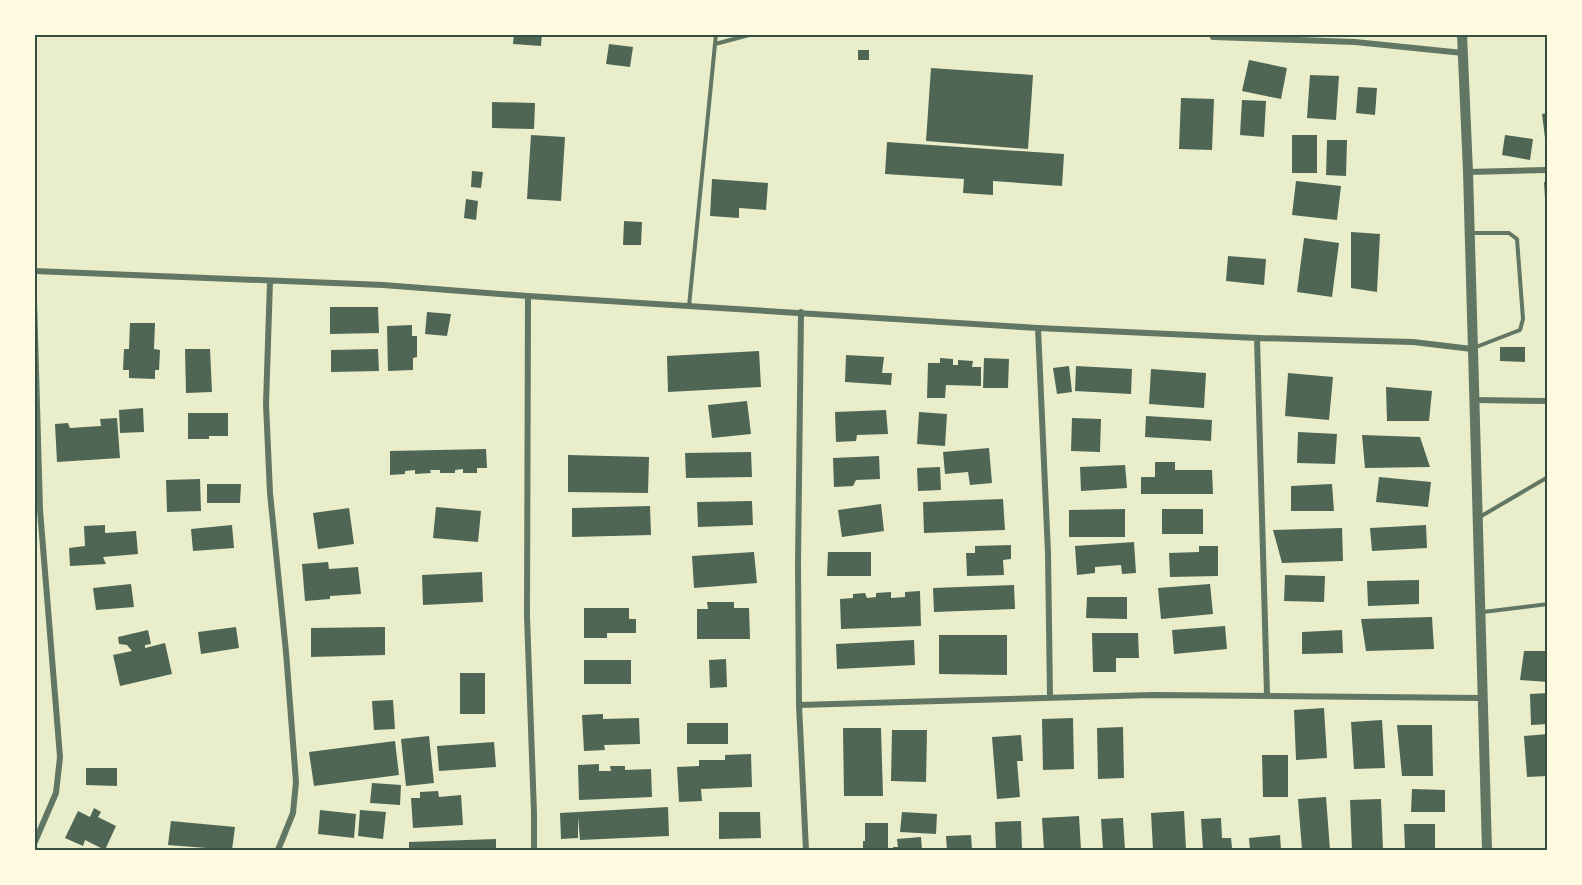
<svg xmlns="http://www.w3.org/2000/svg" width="1582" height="885" viewBox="0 0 1582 885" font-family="'DejaVu Sans',sans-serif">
	<rect width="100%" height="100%" fill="#e9edc9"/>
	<!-- building -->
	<path fill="#4f6655" d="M514 34H542L541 46 513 44Z
		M609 44 633 47 630 67 606 64Z
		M858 50H869V60H858Z
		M1249 60 1287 68 1281 99 1242 91Z
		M931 68 1033 75 1028 149 926 141Z
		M1310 75 1339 76 1336 120 1307 118Z
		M1358 87 1377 88 1375 115 1356 113Z
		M1181 98 1214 99 1212 150 1179 149Z
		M1242 100 1266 101 1264 137 1240 135Z
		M492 102 535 103 534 129 492 128Z
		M1548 113V146H1546L1542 114Z
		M531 135 565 137 561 201 527 199Z
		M1292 135H1317V173H1292Z
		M1505 135 1533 139 1530 160 1502 155Z
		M1327 140H1347L1346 176 1326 175Z
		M887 142 1064 154 1062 186 993 181V195L963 193 964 179 885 174Z
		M472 171 483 172 481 188 471 187Z
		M712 179 768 183 766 210 739 208V218L710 216Z
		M1296 181 1341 186 1337 220 1292 215Z
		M1548 181V213L1546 214 1544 182Z
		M466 199 478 201 476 220 464 218Z
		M624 221 642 222 641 245H623Z
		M1351 232 1380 234 1377 292 1351 288Z
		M1304 238 1339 243 1332 297 1297 292Z
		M1228 256 1266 259 1264 285 1226 281Z
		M330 307H378L379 333 330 334Z
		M427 312 451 314 447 336 425 334Z
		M130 323H155L154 349 160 350 159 370H155V379L129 378V370H123L124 349H129Z
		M412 325V336H417V357L413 358V370L388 371 387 326Z
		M1500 347H1525V362L1500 361Z
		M185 349H210L212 392 186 393Z
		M378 349 379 371 331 372V350Z
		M759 351 761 387 668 392 667 356Z
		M846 355 884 357 882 373H892L891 385 845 382Z
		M940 358 953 359V365H958V360L973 361 972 367H981V386L946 385 945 398H927L928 363H940Z
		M984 358 1009 359 1008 388H983Z
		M1069 366 1072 392 1057 394 1053 368Z
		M1076 366 1132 369 1131 394 1075 391Z
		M1151 369 1206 373 1204 408 1149 404Z
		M1288 373 1333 377 1329 420 1285 416Z
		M1386 387 1432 391 1429 421H1387Z
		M747 401 751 434 712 438 708 405Z
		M143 408 144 432 120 433 119 410Z
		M886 410 888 434 857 435 856 441 836 442 835 412Z
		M919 412 947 414 945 446 917 444Z
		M188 413H228V436H209V439H188Z
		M1146 416 1212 420 1211 441 1145 437Z
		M117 418 120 458 57 462 55 424 68 423 70 428 101 426 100 419Z
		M1072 418 1101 419 1100 452 1071 451Z
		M1298 432 1337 434 1335 464 1297 463Z
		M1362 435 1420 437 1430 467 1365 468Z
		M989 448 992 483 970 485 968 472 945 474 943 452Z
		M486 449 487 468H477V473H463V469L455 470V473H440V470H430L431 473 415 474V470L405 471V474L390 475V451Z
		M751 452 752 477 686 478 685 453Z
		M568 455 649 457 648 493 568 492Z
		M879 456 880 479 856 480 853 486 834 487 833 458Z
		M1155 462H1175V470H1212L1213 494H1141V477H1155Z
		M1125 465 1127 488 1081 491 1080 467Z
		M940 467 941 490 918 491 917 468Z
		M1379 477 1431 482 1428 507 1376 502Z
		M200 479 201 511 167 512 166 480Z
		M207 484H241L240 503H207Z
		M1332 484 1334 511H1291V486Z
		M1003 499 1005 530 924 533 923 502Z
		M752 501 753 525 698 527 697 502Z
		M881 504 884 531 842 537 838 510Z
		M650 506 651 535 572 537V508Z
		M436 507 481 511 478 542 433 538Z
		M349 508 354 544 318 549 313 513Z
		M1125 509V537H1069V510Z
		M1162 509H1203V534H1162Z
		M105 525V533L136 531 138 554 103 557 106 564 70 566 69 548 85 546 84 526Z
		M232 525 234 548 193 551 191 529Z
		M1426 525 1427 548 1372 551 1370 528Z
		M1342 528 1343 561 1282 563 1273 530Z
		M1134 542 1136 573 1122 574 1121 565 1095 567V573L1077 575 1075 546Z
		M1011 545V559L1003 560 1004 575 967 576 966 553H975V546Z
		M1199 546H1218V576L1170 577 1169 553 1199 552Z
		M754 552 757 583 694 588 692 556Z
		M828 552H871V576H827Z
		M328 562 329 569 358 567 361 594 330 596V599L305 601 302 564Z
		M482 572 483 602 423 605 422 575Z
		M1285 575 1325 576 1324 602 1284 601Z
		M1419 580V604L1368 606 1367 581Z
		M131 584 134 607 96 610 93 588Z
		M1210 584 1213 614 1161 619 1158 588Z
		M1014 585 1015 609 934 612 933 588Z
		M920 591 921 626 841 629 840 599 853 598V594L865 593 867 598 876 597V593L891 592V598L905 597V592Z
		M1087 597H1127V619L1086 618Z
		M707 602H734V608H749L750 639H697V609H708Z
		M584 608H629V619H636V633H607V638H584Z
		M1432 617 1434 649 1366 651 1361 619Z
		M1225 626 1227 649 1174 654 1172 630Z
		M236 627 239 648 201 654 198 632Z
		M385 627V655L311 657V628Z
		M148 630 151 644 145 645V648L165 643 172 674 120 686 113 655 132 651 127 645 119 644 118 637Z
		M1342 630 1343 653 1302 654V632Z
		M1092 633H1138L1139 658H1116V672H1093Z
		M939 635H1007V675L939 674Z
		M914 640 915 665 837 669 836 644Z
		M1524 651H1548V682L1520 680Z
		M726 659 727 687 710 688 709 660Z
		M584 660H631V684H584Z
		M460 673H485V714H460Z
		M1548 693V724L1531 725 1530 694Z
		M393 700 395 729 374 730 372 701Z
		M1324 708 1327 758 1296 760 1294 710Z
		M603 714V719L639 718 640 744 604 745 605 750 584 751 582 715Z
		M1073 718 1074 769 1043 770 1042 719Z
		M1382 720 1385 768 1354 769 1351 722Z
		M687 723H728V744H687Z
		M1397 725H1432L1433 776H1402Z
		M1123 727 1124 778 1098 779 1097 728Z
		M843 728H881L883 796H844Z
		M892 730H927L926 782 891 781Z
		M1548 734V776L1527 777 1524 736Z
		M1021 735 1023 761H1017L1020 797 997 799 992 737Z
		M429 736 434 783 406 786 401 739Z
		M395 741 399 775 314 786 309 752Z
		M494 742 496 767 439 771 437 746Z
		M751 754 752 787 701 789 702 801 679 802 677 767 699 766V760H725V755Z
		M1262 755H1288V797H1263Z
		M599 764V771H611L610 766H625V770L651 769 652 797 579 800 578 765Z
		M86 768H117V786L86 785Z
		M372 783 401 785 400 805 370 803Z
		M1412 789 1445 790V812H1411Z
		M438 791 439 797 461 795 463 825 413 828 411 798H420V792Z
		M1326 797 1330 850H1302L1298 799Z
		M1381 799 1383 850H1352L1350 800Z
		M668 807 669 836 580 840 578 817V838L561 839 560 813Z
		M94 808 101 812 98 817 116 826 105 850 85 840 83 846 65 838 78 811 90 817Z
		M320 810 356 814 354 838 318 834Z
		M360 810 386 812 383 839 358 836Z
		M1184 811 1186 850H1153L1151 813Z
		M719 812H760L761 838 719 839Z
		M902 812 937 814 936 834 900 832Z
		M1079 816 1081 850H1044L1042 818Z
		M1123 818 1125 850H1103L1101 819Z
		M1221 818 1222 838H1231L1232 848 1228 849 1229 850H1203L1201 819Z
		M171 821 235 827 232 850 168 845Z
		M1021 821 1022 850H996L995 822Z
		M865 823H888V850L863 849V841H865Z
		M1404 824H1435V850H1405Z
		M971 835 972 850H947L946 836Z
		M1280 835 1281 850H1250L1249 838Z
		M921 837 922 850H893V847H898L897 839Z
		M496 839V850H409V842Z"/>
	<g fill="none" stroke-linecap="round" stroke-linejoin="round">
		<!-- service -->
		<path stroke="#617663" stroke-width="4" d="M715 44 753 34
			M1470 233H1509L1517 239 1523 319 1520 330 1476 347
			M689 306 716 34
			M1478 518 1548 477
			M1483 612 1548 604"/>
		<!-- minor -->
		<path stroke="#617663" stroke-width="6" d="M1213 37 1355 42 1463 53
			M1468 172 1548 170
			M34 271 383 285 528 296 1038 328 1257 338 1413 342 1472 349
			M270 281 266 404 270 493 286 652 296 782 293 813 278 850
			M528 296 527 616 534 813V850
			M34 300 40 510 60 757 56 793 34 844
			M801 312 798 564 799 705 806 850
			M1038 328 1048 553 1050 697
			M1257 338 1267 695
			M1474 400 1548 401
			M799 705 1153 695 1482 698"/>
		<!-- tertiary -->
		<path stroke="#617663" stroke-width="10" d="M1462 34 1468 172 1487 850"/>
	</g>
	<!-- border -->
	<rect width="1582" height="885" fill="none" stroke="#fefae0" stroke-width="72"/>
	<rect x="36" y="36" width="1510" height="813" fill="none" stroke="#344e41" stroke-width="2"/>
</svg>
